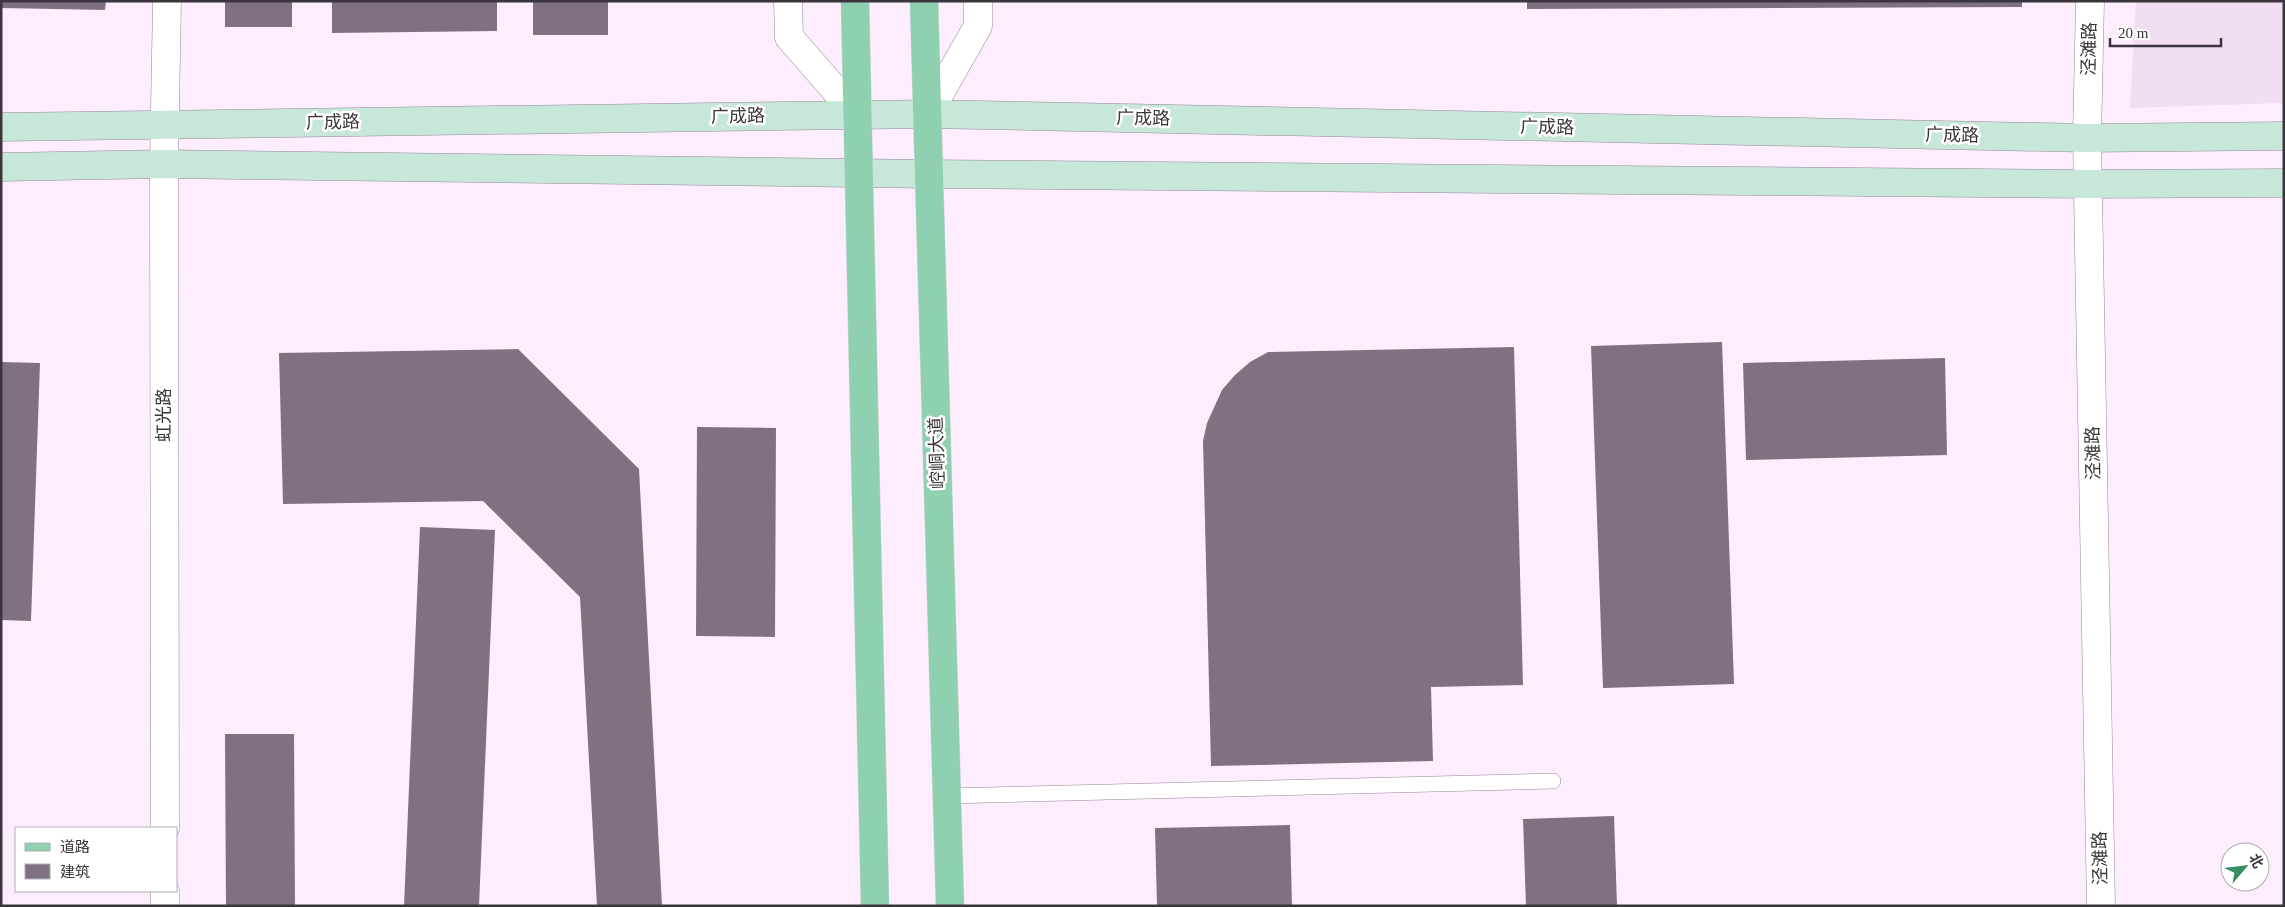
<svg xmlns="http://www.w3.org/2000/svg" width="2285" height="907" viewBox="0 0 2285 907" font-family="'Times New Roman','Noto Sans SC',serif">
	<rect width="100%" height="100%" fill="#feeefd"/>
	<!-- built -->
	<path fill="#f2def1" d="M2136 1H2284V103L2130 108Z"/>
	<!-- building -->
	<path fill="#7f717f" d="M1 1H106L105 10 1 8Z
		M225 1H292V27H225Z
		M332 1H497V31L332 33Z
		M533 1H608V35H533Z
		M1527 1H2022V7L1527 9Z
		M1722 342 1734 684 1603 688 1591 346Z
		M1514 347 1523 685 1431 687 1433 761 1211 766 1203 441 1207 423 1222 390 1235 375 1250 362 1268 352Z
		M518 349 639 469 662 906H597L580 597 483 501 283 504 279 353Z
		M1945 358 1947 455 1746 460 1743 363Z
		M1 362 40 363 31 621 1 620Z
		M697 427 776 428 775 637 696 636Z
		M420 527 495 530 479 906H404Z
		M225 734H294L295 906H226Z
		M1614 816 1617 906H1526L1523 819Z
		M1290 825 1292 906H1157L1155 828Z"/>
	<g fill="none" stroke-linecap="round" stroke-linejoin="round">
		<defs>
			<path id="service" d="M947 796 1553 781"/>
			<path id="minor" d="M788 1 789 37 857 115
				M928 114 978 26V1
				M2087 138 2101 906
				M165 828 164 164 167 1
				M165 891V906"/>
			<path id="tertiary" d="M2087 138 2090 1"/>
			<path id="secondary" d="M1 127 928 114 2087 138 2284 136
				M1 167 164 164 930 174 2088 184 2284 183"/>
			<path id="primary" d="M855 1 875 906
				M924 1 950 906"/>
		</defs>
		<!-- service casing -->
		<use href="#service" stroke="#948693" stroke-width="16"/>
		<!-- minor casing -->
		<use href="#minor" stroke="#948693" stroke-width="29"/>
		<!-- tertiary casing -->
		<use href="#tertiary" stroke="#948693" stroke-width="29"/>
		<!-- secondary casing -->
		<use href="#secondary" stroke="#948693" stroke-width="29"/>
		<!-- primary casing -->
		<use href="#primary" stroke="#dcdbdc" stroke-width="29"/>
		<!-- service -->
		<use href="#service" stroke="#fff" stroke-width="15"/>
		<!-- minor -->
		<use href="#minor" stroke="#fff" stroke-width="28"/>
		<!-- tertiary -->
		<use href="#tertiary" stroke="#fff" stroke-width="28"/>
		<!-- secondary -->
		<use href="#secondary" stroke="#c7e7d8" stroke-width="28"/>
		<!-- primary -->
		<use href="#primary" stroke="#8fd0b1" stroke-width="28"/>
	</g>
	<g text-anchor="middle" stroke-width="5" stroke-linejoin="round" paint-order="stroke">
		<!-- street labels -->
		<g font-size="18" fill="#3c363c" stroke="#fff">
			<text transform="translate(2089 49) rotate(-89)" y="6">泾滩路</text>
			<text transform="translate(738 116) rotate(-1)" y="6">广成路</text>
			<text transform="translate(1143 118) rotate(1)" y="6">广成路</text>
			<text transform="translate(333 122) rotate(-1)" y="6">广成路</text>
			<text transform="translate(1547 127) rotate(1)" y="6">广成路</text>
			<text transform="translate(1952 135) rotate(1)" y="6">广成路</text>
			<text transform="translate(164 415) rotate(-90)" y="6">虹光路</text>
			<text transform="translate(937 453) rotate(-92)" y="6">崆峒大道</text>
			<text transform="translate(2093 453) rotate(-91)" y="6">泾滩路</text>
			<text transform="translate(2100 858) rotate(-91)" y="6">泾滩路</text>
		</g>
	</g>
	<!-- border -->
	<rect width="2285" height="907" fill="none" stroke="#3c363c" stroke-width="5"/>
	<!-- legend -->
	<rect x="15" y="827" width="162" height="65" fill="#ffffff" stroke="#b1afb1"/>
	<rect x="25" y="843" width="25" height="8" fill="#8fd0b1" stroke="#b1afb1"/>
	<text x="60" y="852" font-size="15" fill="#3c363c">道路</text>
	<rect x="25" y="864" width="25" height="15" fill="#7f717f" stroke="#b1afb1"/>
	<text x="60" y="877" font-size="15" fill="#3c363c">建筑</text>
	<!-- north arrow -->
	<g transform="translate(2245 867) rotate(62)"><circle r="24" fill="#ffffff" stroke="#b1afb1"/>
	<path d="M0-4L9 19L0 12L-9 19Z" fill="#358e64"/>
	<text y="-8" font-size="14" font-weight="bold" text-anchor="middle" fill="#3c363c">北</text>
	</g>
	<!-- scale -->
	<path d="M2110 38v8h111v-8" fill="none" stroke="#3c363c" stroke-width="2.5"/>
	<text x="2118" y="38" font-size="15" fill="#3c363c" stroke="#ffffff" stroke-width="4" paint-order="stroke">20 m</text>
</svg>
